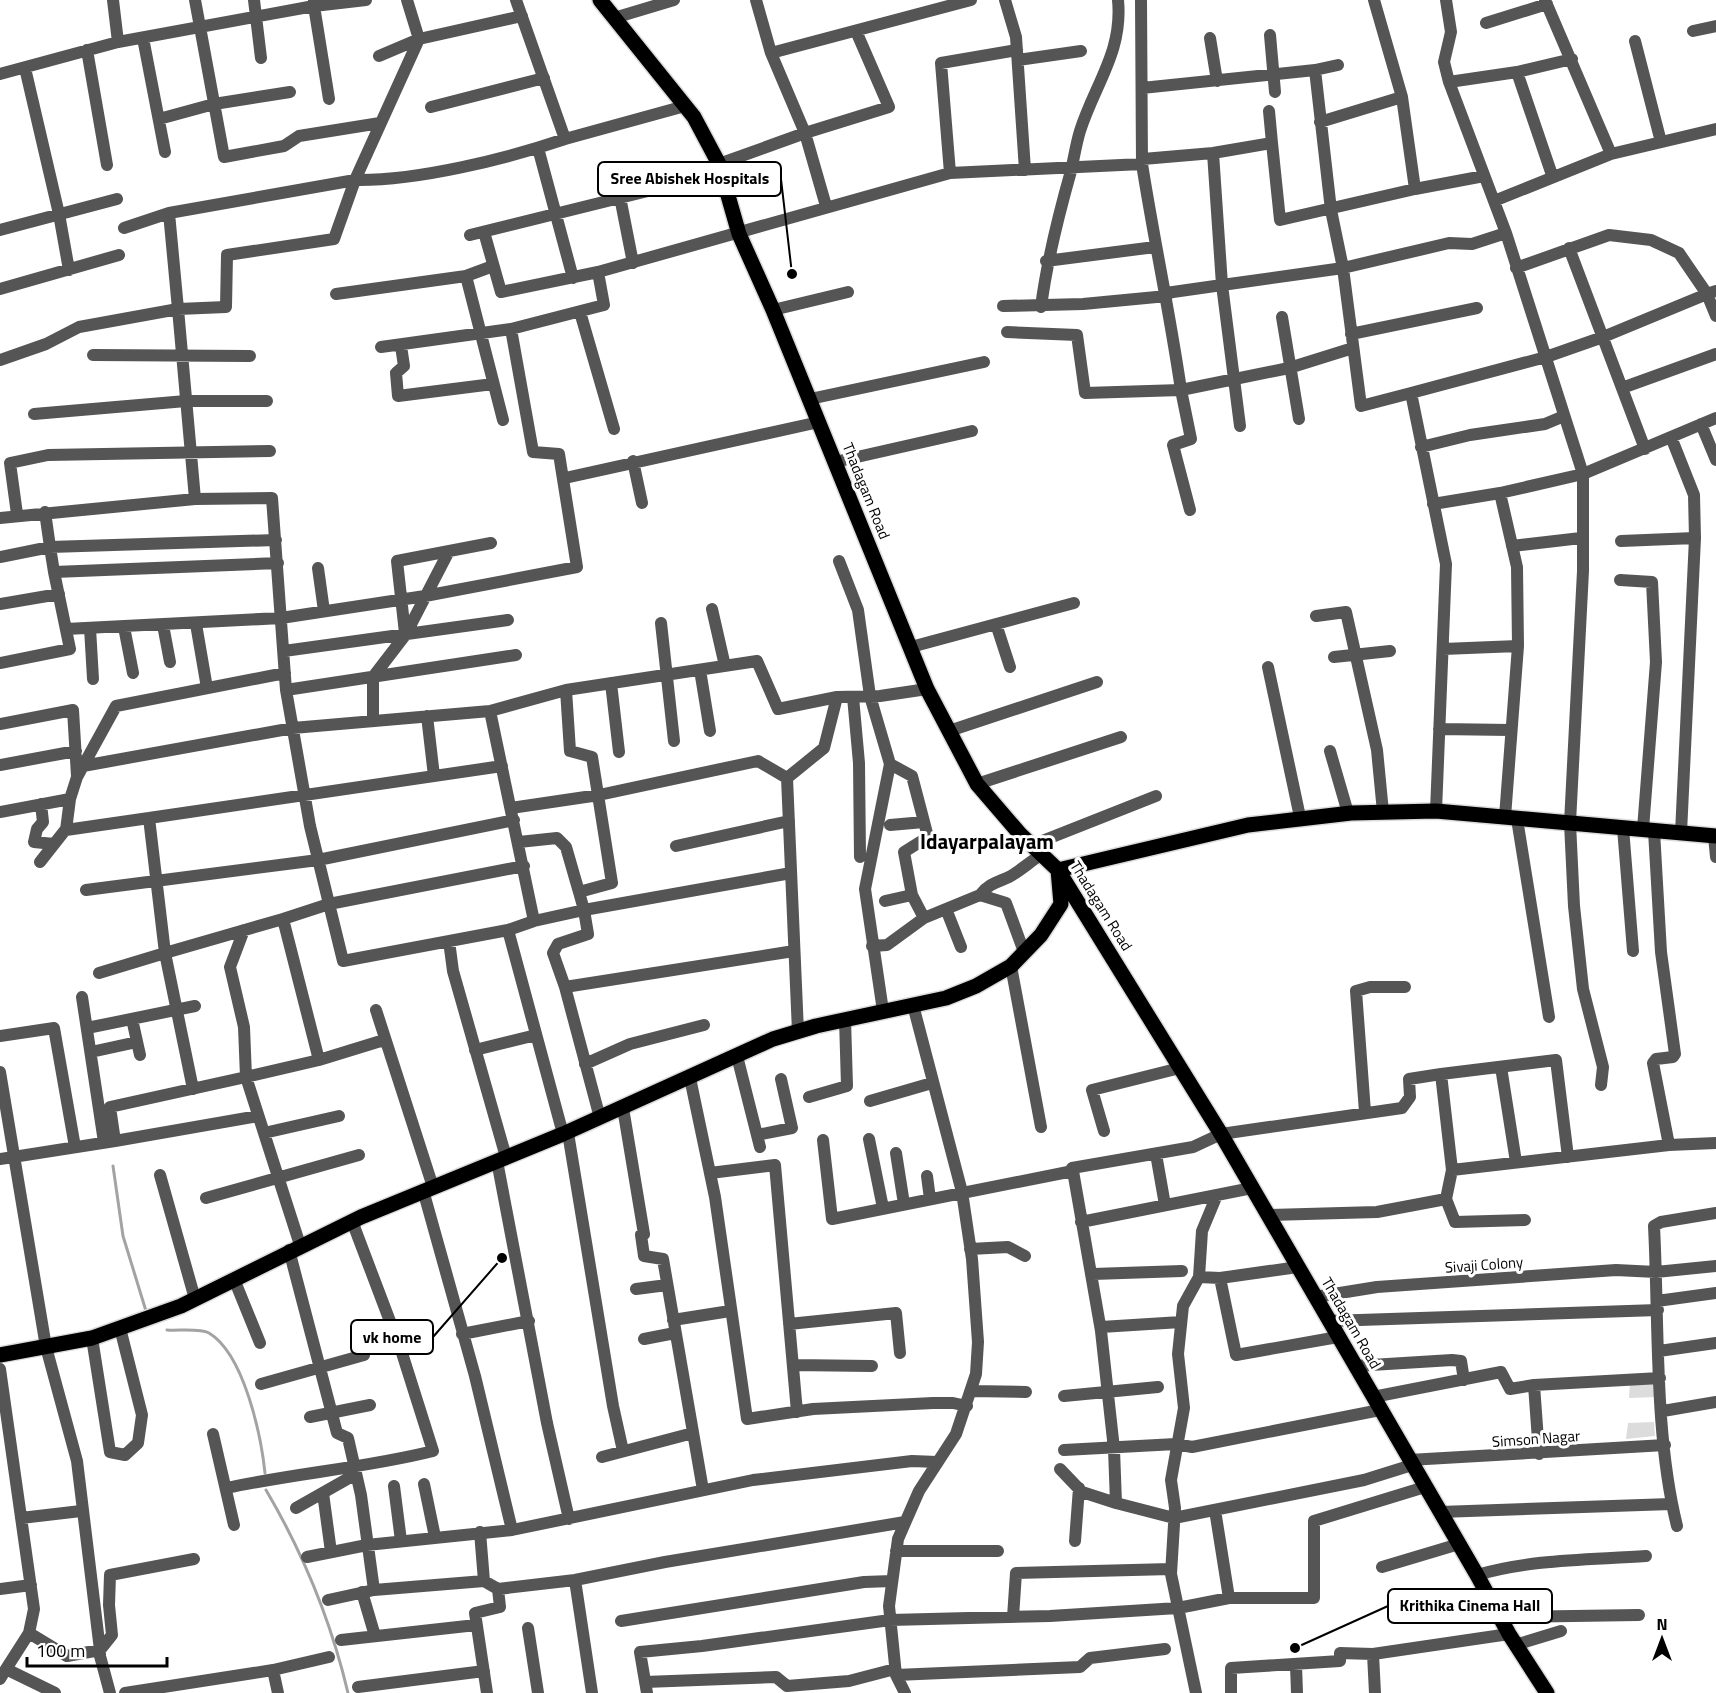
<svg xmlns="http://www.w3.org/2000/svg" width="1716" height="1693" viewBox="0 0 1716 1693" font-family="'Titillium Web',sans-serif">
	<rect width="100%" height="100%" fill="#fff"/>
	<!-- green -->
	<path fill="#dcdcdc" d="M1656 1381V1397L1629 1398 1630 1382Z
		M1654 1422 1655 1436 1626 1439 1628 1423Z"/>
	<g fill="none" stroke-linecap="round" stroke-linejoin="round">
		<!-- stream -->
		<path stroke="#a3a3a3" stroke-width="3" d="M113 1166 123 1236 146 1311
			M167 1330C178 1331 200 1328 209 1333 244 1354 261 1435 265 1473
			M266 1490C303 1553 331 1621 348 1693"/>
		<defs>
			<path id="major" d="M600 0 694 117 719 164 739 234 773 310 927 689 977 784 1020 834 1058 870 1221 1134 1477 1575 1509 1634 1547 1693
				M0 1355 92 1338 181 1306 361 1217 563 1134 773 1039 816 1026 946 998 976 986 1011 966 1041 935 1061 904 1058 870 1248 825 1351 813 1436 811 1716 836"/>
		</defs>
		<!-- major casing -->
		<use href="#major" stroke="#dbdbdb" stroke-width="18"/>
		<!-- minor -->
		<path stroke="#555" stroke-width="12" d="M113 0 118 42 314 6 329 99
			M195 0 224 157 284 146 299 136 380 123
			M254 0 261 58
			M314 0V6L366 0
			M407 0 419 39 522 16
			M756 0 771 53
			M1005 0 1016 37 1025 170
			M1446 0 1451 32 1444 62 1449 82 1506 233 1583 474V571L1570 823 1574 906 1583 989 1603 1067 1601 1085
			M614 18 674 0
			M1486 23 1547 4
			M1693 31 1716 26
			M1270 35 1275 92
			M143 38 165 152
			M1210 38 1217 81
			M1635 41 1661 142
			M87 50 107 165
			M379 56 419 39
			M1018 60 1081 51
			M25 68 59 214 69 270
			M1315 70 1338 65
			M1517 72 1552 175
			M0 74 118 42
			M1449 82 1517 72 1572 59
			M1142 88 1315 70 1331 210 1343 268 1361 406 1411 393
			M431 107 544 78
			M1269 111 1272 143
			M159 119 214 104 290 92
			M1320 122 1402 97 1374 0
			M565 139 685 106
			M538 148 573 278
			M1611 154 1716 129
			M1143 159 1213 153 1272 143 1280 220 1415 189 1402 97
			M1142 164C1154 240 1170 314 1181 390L1289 368 1353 348
			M950 173 941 63 1017 50
			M1415 189 1484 176
			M620 197 633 263
			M1494 201 1611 154 1545 0
			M826 206 805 133 889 107 856 31
			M124 228 169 213
			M0 230 117 199
			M484 232 501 292 598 272
			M470 235 676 184 719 164 805 133 771 53 971 0
			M1569 248 1645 449
			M1046 261 1155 247
			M1516 268 1609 235 1651 240 1679 253 1707 294 1716 291
			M466 276 503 420
			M0 289 119 255
			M1166 293 1222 285 1213 153
			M336 294 466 276 493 266
			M1003 306 1083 304 1167 296
			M1041 307C1047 260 1058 217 1071 171 1074 158 1076 144 1080 131 1095 84 1123 52 1118 0
			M773 310 848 292
			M580 312 614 429
			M1282 317 1299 419
			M1007 332 1077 335 1085 393 1181 390 1191 439 1173 445 1190 510
			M1351 334 1477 308
			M401 346 404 366 396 373 398 396 493 384
			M381 347 511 329
			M93 355 250 356
			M0 360 46 344 79 327 178 309 169 213 355 180 419 39
			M1622 388 1716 354
			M810 399 984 362
			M34 414 186 401H267
			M1701 424 1716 460
			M1240 426 1222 285 1343 268 1449 243 1472 244 1506 233
			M1671 437 1694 495 1695 538 1681 833
			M1421 447 1470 435 1545 424 1564 416
			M633 461 642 503
			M835 462 972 431
			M565 478 819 422
			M1500 493 1517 567 1518 646 1505 817
			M195 499 178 309 226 307 227 255 334 239 355 180C417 181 506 159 565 139L516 0
			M1433 504 1500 493 1583 474 1716 418
			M45 512 50 547 276 540
			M17 514 10 463 48 455 270 451
			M0 518 195 499 272 498 286 690 310 826 343 961 508 930 563 1134
			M1621 541 1695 538
			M1512 546 1581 538
			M0 557 50 547 54 572 278 563
			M839 561 858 610 870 696 890 764 912 776 928 837 904 852 912 895 924 918
			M318 568 324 611
			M1620 580 1652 582 1656 662 1643 829
			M0 604 59 594
			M712 609 725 666
			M1316 616 1346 612 1377 750 1383 812
			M661 623 674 741
			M196 624 207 688
			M996 624 1010 667
			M163 625 170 662
			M124 627 133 673
			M90 628 93 679
			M66 629 281 618 425 596 577 567 559 454 533 452 511 329 604 305 598 272 950 173 1142 164 1141 0
			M405 633 397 561 491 543
			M911 647 1074 603
			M1443 649 1518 646
			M284 651 508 620
			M1334 657 1390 651
			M0 663 70 649 54 572
			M1268 667 1300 817
			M700 670 710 731
			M611 683 619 752
			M286 690 516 655
			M566 690 757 661 778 709 837 697 880 696 927 689
			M853 697 859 763 860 857
			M490 711 566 690 570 751 592 757 612 883 579 892 584 910 534 921
			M427 716 434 776
			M373 721V677L406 634 449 551
			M0 724 73 710 77 776
			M1439 729 1510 730
			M949 731 1097 682
			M1330 751 1348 813
			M0 765 76 751
			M83 766 293 728 490 711 534 921 508 930
			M977 784 1121 737
			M70 799 66 830 149 818
			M41 804 43 822 37 829 34 842 54 844
			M511 808 599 795 758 761 787 778
			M1436 811 1446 564 1411 393 1546 357 1603 337 1707 294 1716 316
			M0 812 70 799 77 777 116 706 285 673
			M1517 819 1549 1017
			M890 825 924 822
			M1623 828 1633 951
			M1654 831 1661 952 1675 1054 1673 1057 1656 1059 1653 1063 1669 1145
			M1714 836 1716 857
			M519 842 557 838 566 847 579 892
			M1032 845 1156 796
			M676 846 789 821
			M40 862 66 829
			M86 890 318 860 514 820
			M980 895C988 884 998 882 1009 877 1020 871 1031 861 1042 854
			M885 901 912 895
			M946 909 961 947
			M449 941 453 971 506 1157
			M872 946 887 945 924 918 980 895 1006 903 1024 952
			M1011 966 1041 1127
			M99 973 165 953 149 818 502 766
			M565 987 553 953 558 944 588 934 584 910 791 873
			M82 997 104 1142
			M376 1010 433 1187
			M883 1011 865 889 890 764
			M132 1019 140 1055
			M87 1028 195 1006
			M798 1032 787 778 824 748 837 697
			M0 1036 54 1028 75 1147
			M475 1050 536 1035
			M91 1052 137 1042
			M737 1056 760 1147
			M319 1060 384 1040
			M585 1064 630 1044 704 1025
			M1501 1067 1516 1162
			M0 1072 46 1347 77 1461 100 1650 67 1656 29 1633
			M1441 1074 1556 1060 1568 1157
			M690 1078 715 1197 747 1419 813 1409 933 1403H953L967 1406
			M193 1089 165 953 283 919
			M809 1097 847 1086 845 1019
			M870 1101 932 1083
			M623 1108 644 1234 641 1235 644 1256 663 1259 703 1490
			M1365 1112 1356 991 1370 987H1405
			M600 1118 565 987 794 951
			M1104 1131 1092 1090 1180 1068
			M264 1133 339 1116
			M568 1133 613 1406 623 1451
			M757 1135 792 1128 781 1079
			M869 1139 883 1208
			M823 1140 832 1219 1073 1171 1101 1331 1114 1449 1116 1503 1174 1518 1364 1480 1412 1465
			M115 1141 258 1116
			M896 1153 904 1204
			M1156 1154 1165 1205
			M0 1159 115 1141 110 1107 246 1077 244 1027 230 967 244 930
			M497 1161 547 1423 569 1519
			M1452 1170 1446 1199 1455 1222 1525 1220
			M1073 1171 1072 1168 1193 1147 1221 1134 1402 1108 1410 1097 1409 1079 1441 1074 1452 1170 1669 1145 1716 1143
			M710 1173 775 1165 797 1412
			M160 1175 195 1299
			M927 1176 930 1199
			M423 1190 475 1376 512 1530
			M206 1198 359 1155
			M1267 1215 1377 1212 1446 1199
			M1081 1222 1252 1188
			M300 1245 246 1077 319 1060 283 919 329 904 524 866
			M970 1249 1008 1247 1025 1256
			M289 1250 337 1433 348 1438 361 1495 374 1590
			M1093 1274 1182 1271
			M1199 1277 1220 1278 1298 1267
			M1220 1278 1236 1355 1338 1337
			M234 1279 260 1343
			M636 1289 667 1285
			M1315 1297 1377 1287 1616 1270 1656 1272 1716 1266
			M1657 1301 1716 1293
			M673 1320 730 1311
			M1329 1321 1658 1310
			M789 1324 896 1313 900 1353
			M1101 1327 1181 1322
			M462 1334 529 1321
			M92 1338 110 1452 125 1455 138 1443 142 1415 120 1328
			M644 1339 675 1333
			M1659 1351 1716 1343
			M793 1365 872 1366
			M1355 1366 1452 1360 1461 1361 1464 1380
			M0 1369 34 1609 29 1633 6 1669
			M261 1384 364 1355
			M1534 1385 1539 1454
			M971 1391 1026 1392
			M1064 1396 1158 1387
			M1373 1397 1501 1372 1510 1389 1534 1385 1660 1378
			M1663 1411 1716 1402
			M310 1417 370 1405
			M213 1434 234 1525
			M1064 1450 1176 1444 1192 1447 1380 1410
			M602 1457 693 1433
			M1409 1460 1665 1445
			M1060 1469 1082 1492 1116 1503
			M424 1484 435 1537
			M394 1486 401 1541
			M227 1488C295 1473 366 1468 433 1451L402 1353 352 1221
			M323 1493 331 1552
			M296 1508 356 1474
			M1215 1510 1229 1598H1314V1521L1425 1487
			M1440 1512 1671 1504
			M21 1518 81 1511
			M1677 1526C1654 1434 1659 1322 1654 1226L1661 1222 1716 1213
			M480 1532 484 1581
			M1075 1541 1079 1488
			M896 1551H998
			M307 1557 367 1545 512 1530 753 1480 912 1461 937 1462
			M1382 1567 1459 1544
			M1477 1575C1531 1559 1590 1560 1646 1556
			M575 1580 592 1693
			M0 1589 31 1585
			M362 1592 375 1636
			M328 1600 374 1590 484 1581 498 1589 575 1580 665 1562 905 1522
			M1013 1617 1016 1573 1171 1569
			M1499 1617 1639 1615
			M621 1621 864 1582 892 1581
			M528 1628 538 1693
			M341 1640 476 1625
			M1515 1645 1561 1631
			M1296 1665 1297 1693
			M273 1670 278 1693
			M896 1675 1080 1667 1090 1658 1165 1649
			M0 1679 6 1669 55 1693
			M645 1682 776 1677 787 1686 849 1681 895 1669
			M358 1687 484 1671
			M110 1693 100 1656V1650L112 1635 109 1605 110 1575 194 1559
			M125 1693 273 1670 329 1657
			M487 1693 475 1613 500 1607 498 1589
			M647 1693 640 1652 702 1646 890 1620 1050 1616 1178 1608 1229 1598
			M905 1693 896 1675 889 1606 898 1539 919 1491 956 1434 976 1374 978 1342 972 1259 962 1192 913 1005
			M1196 1693 1171 1574 1175 1508 1171 1480 1184 1408 1178 1354 1183 1306 1199 1277 1202 1231 1217 1195
			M1231 1693V1668L1340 1661V1653L1373 1654
			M1375 1693 1373 1654 1509 1634"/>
		<!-- major -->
		<use href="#major" stroke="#000" stroke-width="15"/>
	</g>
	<g text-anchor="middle" stroke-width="6" stroke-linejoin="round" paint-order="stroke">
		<!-- street labels -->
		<g font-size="15" fill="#000" stroke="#fff">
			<text transform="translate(866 491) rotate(68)" y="5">Thadagam Road</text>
			<text transform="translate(1101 906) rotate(58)" y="5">Thadagam Road</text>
			<text transform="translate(1484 1265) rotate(-4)" y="5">Sivaji Colony</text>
			<text transform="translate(1351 1323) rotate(60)" y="5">Thadagam Road</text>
			<text transform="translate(1536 1439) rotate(-4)" y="5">Simson Nagar</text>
		</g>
		<!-- district labels -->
		<g font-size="21" font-weight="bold" fill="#000" stroke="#fff">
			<text x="987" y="849">Idayarpalayam</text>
		</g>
	</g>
	<!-- callouts -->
	<path fill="none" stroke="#000" stroke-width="2" d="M792 274L781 179M502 1258L433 1337M1295 1648L1388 1606"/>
	<g fill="#000" stroke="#fff" stroke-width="2">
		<circle cx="792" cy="274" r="6"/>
		<circle cx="502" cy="1258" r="6"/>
		<circle cx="1295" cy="1648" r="6"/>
	</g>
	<g fill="#fff" stroke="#000" stroke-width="2">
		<rect x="598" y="162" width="183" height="34" rx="6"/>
		<rect x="351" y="1320" width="82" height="34" rx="6"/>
		<rect x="1388" y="1589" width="164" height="34" rx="6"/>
	</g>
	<g font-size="16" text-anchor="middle" font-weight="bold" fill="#000">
		<text x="690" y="184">Sree Abishek Hospitals</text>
		<text x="392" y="1343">vk home</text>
		<text x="1470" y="1611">Krithika Cinema Hall</text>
	</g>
	<!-- north arrow -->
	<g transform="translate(1662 1639)" stroke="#ffffff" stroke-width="4.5" paint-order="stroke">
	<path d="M0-4.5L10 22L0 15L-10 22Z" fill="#000000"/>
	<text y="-9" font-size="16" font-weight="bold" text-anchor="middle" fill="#000000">N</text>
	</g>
	<!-- scale -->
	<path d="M27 1657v9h140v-9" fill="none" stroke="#000000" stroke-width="3"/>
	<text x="36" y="1657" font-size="18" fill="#000000" stroke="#ffffff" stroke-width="4.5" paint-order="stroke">100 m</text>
</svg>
